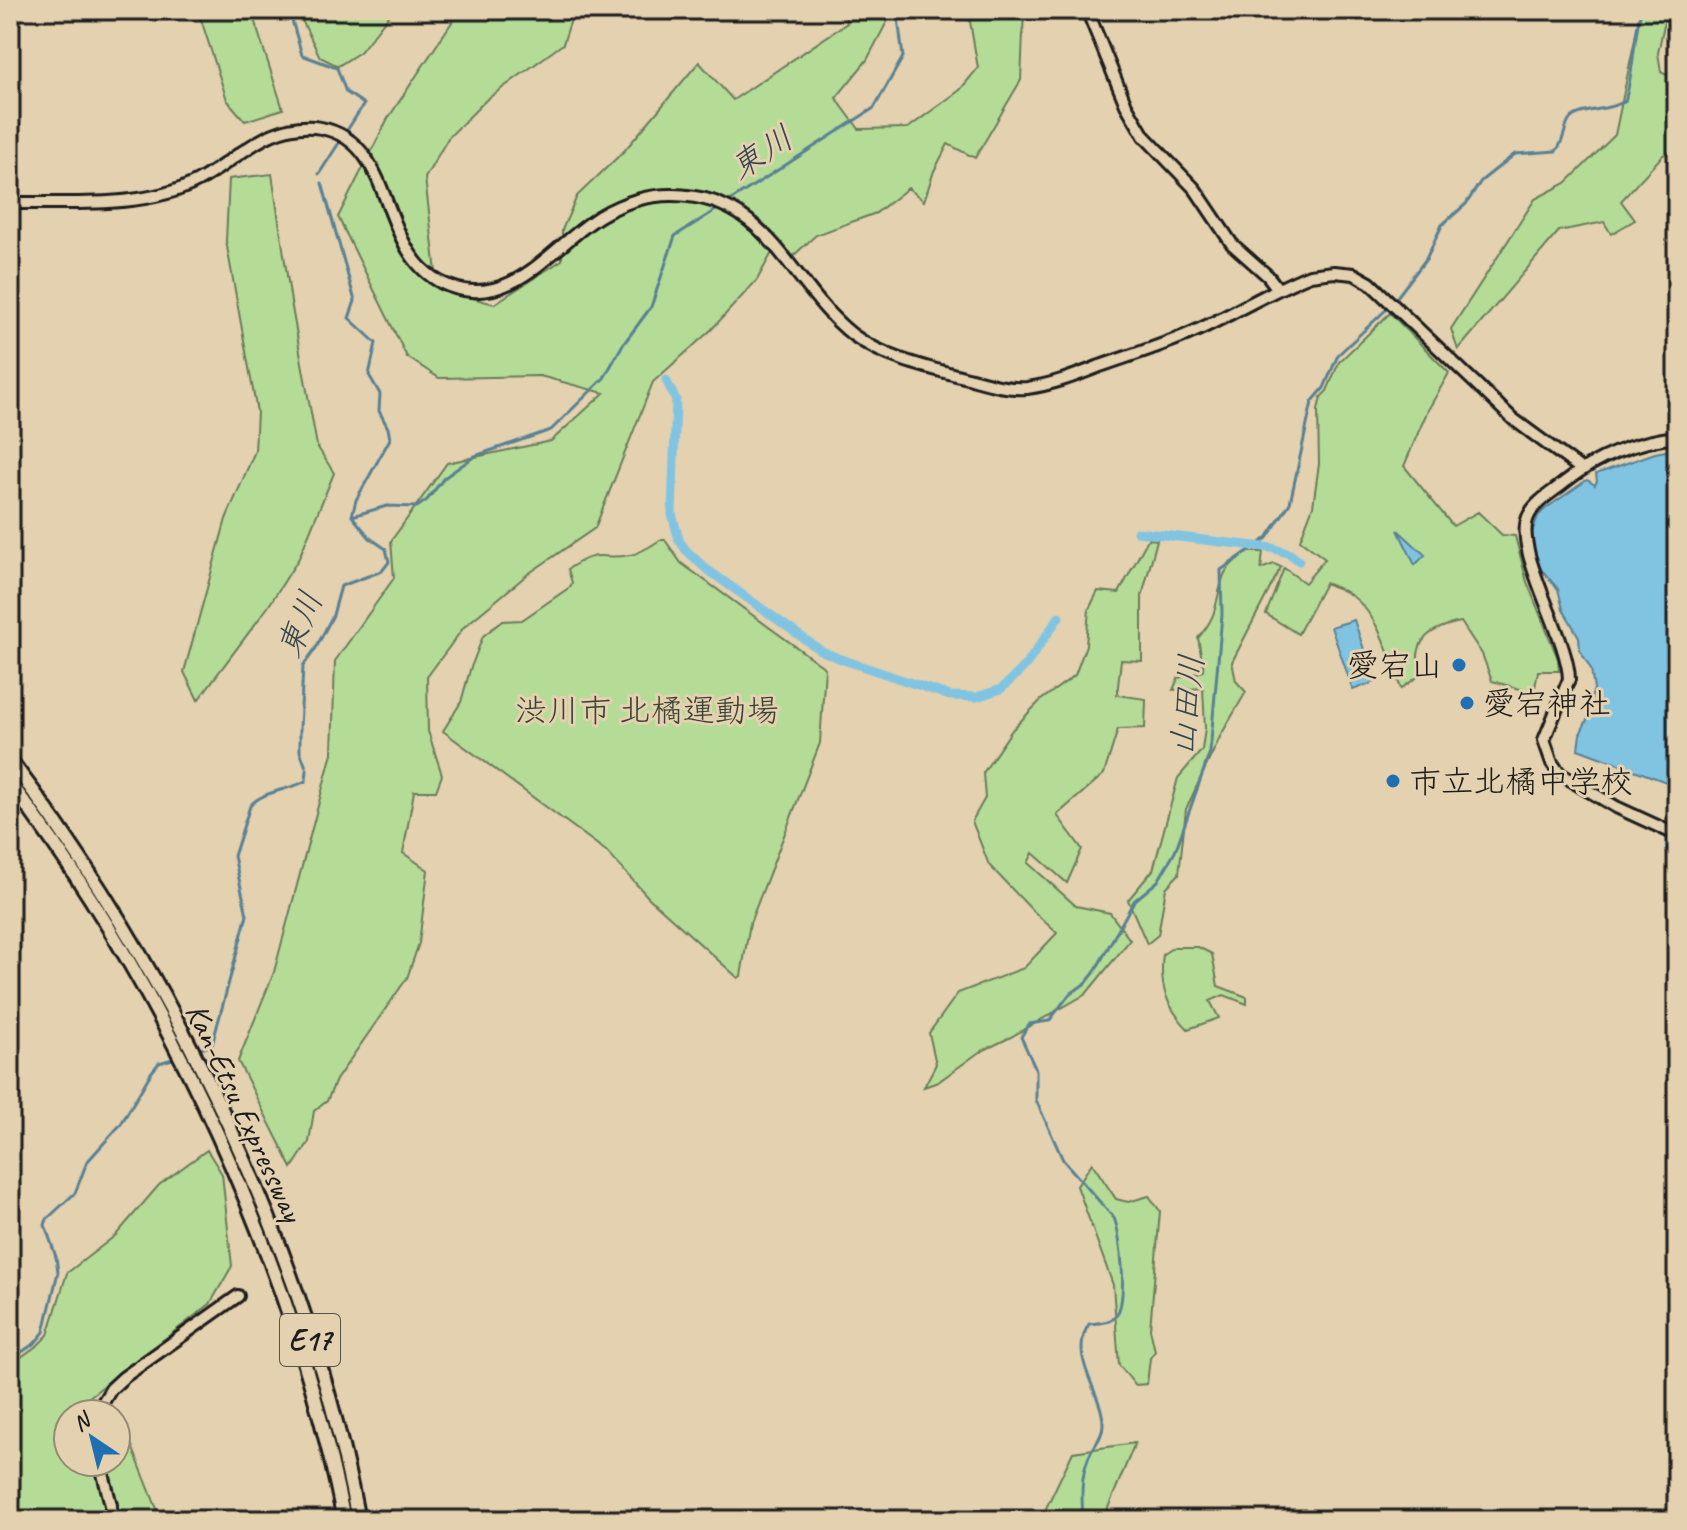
<svg xmlns="http://www.w3.org/2000/svg" width="1687" height="1530" viewBox="0 0 1687 1530" font-family="Caveat,'Klee One',sans-serif">
	<rect width="100%" height="100%" fill="#e4d1af"/>
	<filter id="ink" filterUnits="userSpaceOnUse"><feTurbulence type="fractalNoise" baseFrequency=".0125" numOctaves="2"/><feDisplacementMap in="SourceGraphic" scale="16" xChannelSelector="R" yChannelSelector="G"/><feConvolveMatrix kernelMatrix="1 2 1 2 8 2 1 2 1" color-interpolation-filters="sRGB"/></filter>
	<g filter="url(#ink)">
		<!-- green -->
		<path fill="#b5dc97" stroke="#687c5a" stroke-width="2" d="M198 10H251L283 109 245 121 227 100Z
			M297 10H393L360 52 338 66 320 57Z
			M460 10H574L563 44 486 100 448 138 425 178 438 289 494 304 562 260V230L577 196 625 150 699 62 733 100 847 23 843 10H886L889 18 867 60 836 98 859 129 908 128 960 90 978 68 968 10H1024L1021 80 975 158 948 144 934 171 924 201 908 188 876 213 816 235 793 256 764 224 758 232 774 249 757 280 711 330 653 382 595 528 528 574 464 627 427 677 428 731 442 775 436 791H414L403 853 428 870 419 943 407 978 336 1080 327 1101 314 1111 309 1142 292 1168 238 1061 274 972 332 753 335 661 394 578 391 541 447 463 551 441 604 393 540 376 439 378 407 357 338 217 387 120Z
			M1641 10H1667L1658 53 1661 72 1677 80V149L1663 155 1621 201 1635 220 1611 234 1604 222 1559 231 1458 350 1451 329 1535 199 1566 183 1615 135Z
			M272 174 291 302 317 446 334 473 299 558 268 607 198 700 184 672 226 519 255 451 257 412 226 241 229 179Z
			M1390 313 1449 373 1427 412 1404 466 1453 526 1478 512 1502 535 1515 536 1527 582 1558 659 1559 671H1538L1534 693 1492 681 1482 654 1461 622C1430 628 1411 640 1420 675L1401 689C1390 658 1378 612 1349 594 1342 589 1333 587 1325 583L1298 634 1266 614 1284 568 1305 583 1325 559 1300 540 1313 506 1319 464 1318 410 1321 397 1327 391 1339 362Z
			M1148 539 1157 540 1142 596V661L1121 660 1117 695 1146 699 1145 728 1118 729 1104 774 1057 815 1082 849 1067 883 1033 853 1028 863 1076 906 1110 913 1130 940 1086 994 1009 1038 978 1053 938 1082 924 1087 936 1064 929 1033 958 993 1024 968 1057 933 1031 909 989 865 972 821 985 798 983 773 1012 730 1041 700 1075 675 1086 645 1089 609 1098 591 1119 593Z
			M660 540H665L681 563 825 668 820 743 750 923 741 976 738 978 649 898 606 851 443 731 461 702 470 670 483 636 502 621 522 620 570 587 572 583 568 569C601 547 599 561 630 555 641 553 651 546 660 540Z
			M1246 552H1263L1261 569 1274 564 1281 567 1232 662 1236 681 1246 692 1221 735 1186 809 1179 874 1166 888 1158 935 1147 944 1128 900 1153 870 1178 778 1202 750 1205 728 1203 688 1173 690 1178 678 1204 671 1198 638C1220 613 1214 602 1224 575 1227 566 1239 558 1246 552Z
			M1174 947H1198L1212 954 1218 986 1247 997V1004L1224 995 1210 1001 1219 1018 1188 1029C1166 1006 1159 986 1163 954Z
			M207 1150 222 1174 232 1266 210 1304 84 1401 82 1414H68V1462H116V1434L126 1431 159 1514 170 1520H11L10 1365 38 1345 48 1335 67 1273 116 1235 159 1185Z
			M1092 1163 1116 1199 1128 1202 1149 1196 1160 1211 1150 1329 1155 1351 1150 1358 1147 1384 1135 1385 1119 1365 1113 1285 1077 1186Z
			M1135 1443 1103 1520H1049L1046 1508 1073 1452Z"/>
		<!-- water -->
		<path fill="#81c4e2" stroke="#598193" stroke-width="2" d="M1677 449V786L1578 749 1580 734 1591 712 1590 701 1594 689 1591 669 1580 650 1579 637 1563 609 1558 589 1541 569 1535 554 1532 533 1538 516 1545 509 1587 480 1595 485 1597 481 1596 474 1655 453Z
			M1398 530 1425 555 1415 565Z
			M1354 620 1375 682 1353 690 1331 627Z"/>
		<g fill="none" stroke-linecap="round" stroke-linejoin="round">
			<!-- stream -->
			<path stroke="#598193" stroke-width="3" d="M289 10 302 55 337 68 346 92 364 104 319 174
				M322 183 355 301 349 318 376 343 369 375 380 394 379 411 388 428 390 439 356 500 352 516
				M725 204 874 108 903 57 897 10
				M1394 301 1426 259 1442 225 1466 204 1481 181 1515 154 1556 151C1565 142 1564 121 1574 116 1588 108 1609 111 1625 101 1634 71 1633 40 1641 10
				M352 516 387 506 417 507 427 500 444 478 475 456 551 430 604 378 622 346 651 307 675 236 719 208
				M195 1051 212 1045 247 915 234 856 250 806C262 791 290 790 306 781L307 770 300 751V729L303 666 316 648 333 615 341 586 382 571 389 562 386 549 370 538 352 516
				M10 1360 35 1343 44 1332 58 1272 56 1257 45 1225 47 1219 75 1193 87 1162 121 1124 151 1073 159 1063 176 1058
				M1083 1520C1082 1499 1080 1479 1088 1459 1092 1447 1103 1438 1103 1425 1104 1394 1067 1358 1089 1324 1097 1323 1108 1323 1114 1318 1129 1306 1121 1234 1114 1218L1063 1160 1036 1100V1070L1021 1037 1029 1024 1049 1021 1069 995 1087 982 1094 973 1134 901 1158 881 1175 852 1210 752 1222 615 1221 570 1267 538 1290 503 1312 402 1324 388 1338 355 1389 307"/>
			<!-- canal -->
			<path stroke="#81c4e2" stroke-width="9" d="M666 380 676 400 672 514 679 540 686 550 705 568 820 650 838 658 950 696 977 697 1001 689 1012 679 1026 665 1059 617
				M1137 532 1272 548 1290 554 1299 561
				M1669 845 1677 850"/>
			<defs>
				<path id="secondary" d="M1087 10 1126 105 1144 136 1195 189 1232 244 1268 276 1278 289
					M10 203C68 202 146 209 198 181 237 160 271 119 321 128 400 143 375 258 449 286 512 310 553 245 600 216 622 203 647 195 672 195 770 195 790 286 853 335 883 357 924 367 960 376 981 381 1004 390 1027 388 1052 385 1077 375 1100 366 1134 354 1168 344 1200 329 1237 312 1272 290 1310 275L1334 272 1354 274 1370 283 1513 419 1581 469
					M1677 437C1637 441 1596 457 1565 482 1553 492 1536 501 1529 515 1511 548 1568 635 1569 679L1544 740 1552 763 1560 774 1616 807 1677 835
					M96 1414 111 1389 124 1377 238 1296
					M100 1462 111 1505V1520"/>
				<path id="highway" d="M10 760C175 977 307 1252 358 1520
					M10 783C167 989 294 1266 344 1520"/>
			</defs>
			<!-- secondary casing -->
			<use href="#secondary" stroke="#1c1c1c" stroke-width="16"/>
			<!-- highway casing -->
			<use href="#highway" stroke="#1c1c1c" stroke-width="18"/>
			<!-- secondary -->
			<use href="#secondary" stroke="#e4d1af" stroke-width="10"/>
			<!-- highway -->
			<use href="#highway" stroke="#e4d1af" stroke-width="12"/>
		</g>
	</g>
	<!-- markers -->
	<g fill="#1f6fb2" stroke="#e4d1af" stroke-width="3">
		<circle cx="1459" cy="665" r="8"/>
		<circle cx="1467" cy="703" r="8"/>
		<circle cx="1393" cy="781" r="8"/>
	</g>
	<g text-anchor="middle" stroke-width="6" stroke-linejoin="round" paint-order="stroke">
		<!-- shield labels -->
		<rect fill="#e4d1af" stroke="#585248" stroke-width="2" x="280" y="1314" width="60" height="52" rx="6"/>
		<g font-size="30" font-weight="bold" fill="#1c1c1c">
			<text x="310" y="1350">E17</text>
		</g>
		<!-- poi labels -->
		<g font-size="32" fill="#1c1c1c" stroke="#e4d1af" text-anchor="start">
			<text x="1443" y="676" text-anchor="end">愛宕山</text>
			<text x="1483" y="714">愛宕神社</text>
			<text x="1409" y="792">市立北橘中学校</text>
		</g>
		<!-- park labels -->
		<g font-size="32" fill="#3b4235" stroke="#e4d1af">
			<text x="647" y="721">渋川市 北橘運動場</text>
		</g>
		<!-- street labels -->
		<g font-size="32" fill="#1c1c1c" stroke="#e4d1af">
			<text transform="translate(245 1112) rotate(65)" y="11">Kan-Etsu Expressway</text>
		</g>
		<!-- water labels -->
		<g font-size="34" font-style="italic" fill="#35464e" stroke="#e4d1af">
			<text transform="translate(761 152) rotate(-33)" y="12">東川</text>
			<text transform="translate(299 624) rotate(-68)" y="12">東川</text>
			<text transform="translate(1186 705) rotate(-84)" y="12">山田川</text>
		</g>
	</g>
	<!-- margin -->
	<rect width="1687" height="1530" fill="none" stroke="#e4d1af" stroke-width="40"/>
	<rect x="20" y="20" width="1647" height="1490" fill="none" stroke="#1c1c1c" stroke-width="3" filter="url(#ink)"/>
	<!-- north arrow -->
	<g transform="translate(92 1438) rotate(325)"><circle r="38" fill="#e4d1af" stroke="#948974" stroke-width="2"/>
	<path d="M0-6L14 30L0 20L-14 30Z" fill="#1f6fb2"/>
	<text y="-12" font-size="22" font-weight="bold" text-anchor="middle" fill="#1c1c1c">N</text>
	</g>
</svg>
